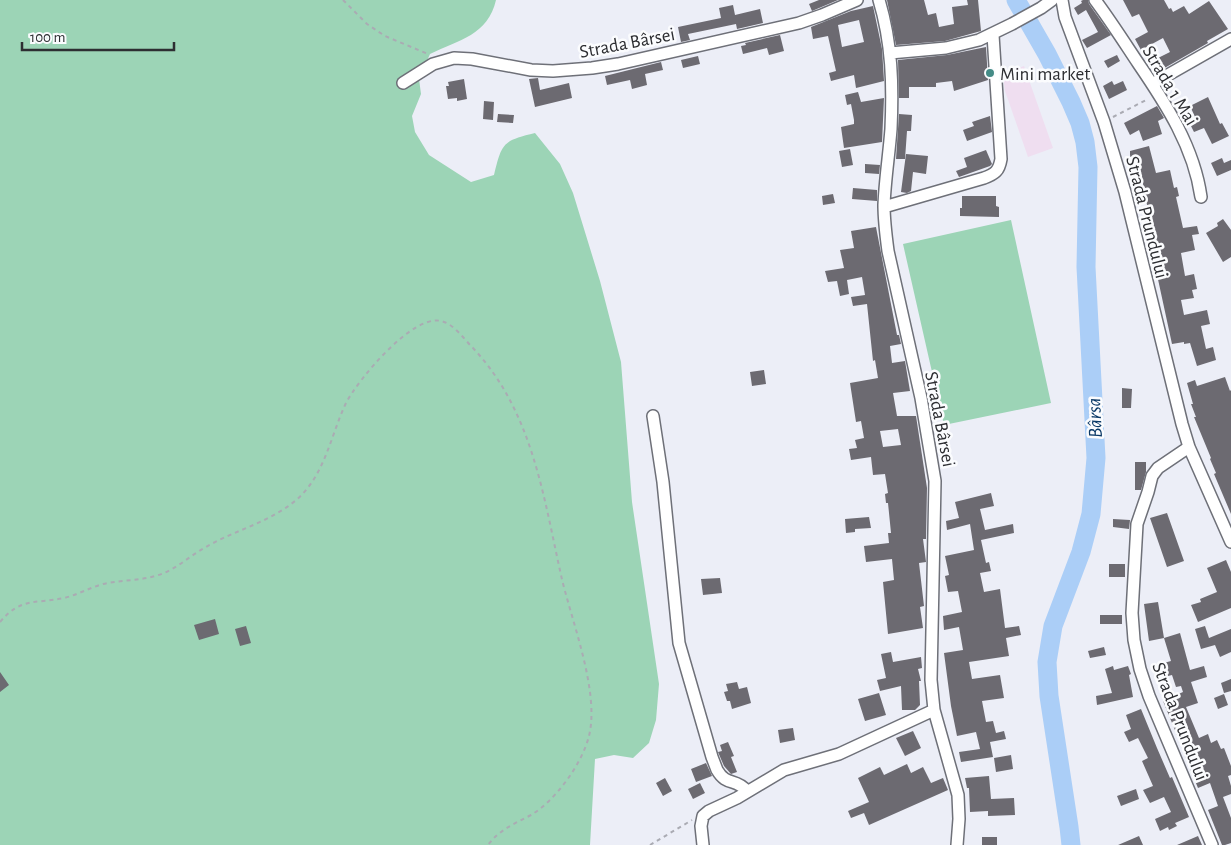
<svg xmlns="http://www.w3.org/2000/svg" width="1231" height="845" viewBox="0 0 1231 845" font-family="'Alegreya Sans',sans-serif">
	<rect width="100%" height="100%" fill="#eceef7"/>
	<!-- commercial -->
	<path fill="#efdef0" d="M1024 66 1053 148 1028 157 1005 91 1003 74Z"/>
	<!-- green -->
	<path fill="#9cd4b6" d="M0 0H496C488 35 459 40 430 54L419 79 421 94 412 116 415 132 429 155 471 182 494 175C502 143 502 141 535 133L560 164 573 193 600 281 621 362 632 502 659 684 656 720 649 743 633 758 614 755 595 759 590 845H0Z
		M1011 220 1051 403 944 425 903 244Z"/>
	<g fill="none" stroke-linecap="round" stroke-linejoin="round">
		<!-- river -->
		<path stroke="#abcef7" stroke-width="19" d="M1016 0 1047 54 1071 102 1080 123 1085 142 1088 167 1086 267 1096 458 1091 514 1081 552 1053 626 1047 662 1049 696 1069 827 1071 845"/>
	</g>
	<!-- building -->
	<path fill="#6c6a71" fill-rule="evenodd" d="M819 0H838L812 11 809 4Z
		M887 0H924L928 15 936 13 939 27 954 24 952 7 968 5 967 0H978L981 31 945 41 896 45Z
		M1083 0H1088L1089 4 1111 35 1087 48 1082 40 1098 32 1086 10 1078 15 1074 8 1082 3 1081 1Z
		M1123 0H1164L1169 9 1171 8 1173 12 1184 6 1189 14 1209 1 1228 29 1207 41 1208 43 1161 70 1156 59 1170 52 1163 38 1141 50 1135 39 1148 32 1139 14 1132 17Z
		M733 5 735 15 760 9 763 23 737 29 736 24 688 34 690 40 681 42 678 27 721 18 719 8Z
		M873 6 882 49 884 81 856 88 854 75 831 81 829 73 836 71 828 36 813 39 811 27 851 11ZM859 20 864 42 842 47 838 25Z
		M780 35 784 51 769 55 767 48 743 54 741 46 746 45 745 43Z
		M986 47 988 80 954 91 952 81 936 83V87H909V98H899L898 60 947 55Z
		M1117 55 1120 61 1108 68 1104 61Z
		M698 56 700 64 683 68 681 60Z
		M661 62 663 70 645 74 647 85 632 89 630 80 607 85 605 76Z
		M538 78 540 90 569 83 572 98 535 107 529 79Z
		M464 79 467 99 457 101V98L448 99 446 86H449L448 82Z
		M1112 81 1114 85 1123 81 1127 90 1109 99 1103 86Z
		M858 92 861 102 884 98 882 142 844 148 841 127 854 124V120L851 104 847 105 845 95Z
		M1208 97 1220 124 1222 123 1229 136 1212 144 1204 128 1194 132 1189 122 1196 119 1190 106Z
		M484 101 494 102 493 120 483 119Z
		M1157 106 1164 118 1158 121 1162 134 1143 141 1139 130 1130 135 1124 123Z
		M498 114 514 115 513 123 497 122Z
		M899 114 912 115 911 131H907L905 159H896Z
		M990 116 992 132 967 141 963 130 974 126 972 122Z
		M1149 146 1156 173 1170 170 1174 188 1177 187 1179 196 1176 197 1183 228 1197 226 1199 234 1192 235 1195 250 1181 253 1185 276 1194 274 1197 289 1192 290 1194 298 1181 300 1184 315 1207 310 1210 324 1201 326 1206 349 1213 347 1216 360 1197 366 1190 343 1184 344V342L1172 344 1151 247 1156 246 1152 223 1146 224 1143 211 1148 210 1139 163 1132 165 1130 155V151Z
		M850 149 853 165 842 167 839 151Z
		M986 150 992 164 990 166 959 177 956 171 967 167 964 158Z
		M906 154 928 156 926 174 913 172 911 191 907 193 901 192Z
		M1222 158 1224 163 1231 160V170L1217 176 1211 163Z
		M865 164 880 165 879 174 865 173Z
		M853 188 877 190V201L852 199Z
		M833 194 835 203 823 205 822 196Z
		M962 196H996V206L999 207V217L960 216V208H962Z
		M1223 219 1231 230V257L1223 262 1206 233 1218 226 1217 223Z
		M876 227 897 335H899L901 344 890 346 892 363 905 361 910 391 893 393 897 416H916L927 488 926 539H923L926 562 919 563 924 606 920 607 923 628 888 634 883 582 894 580 892 559 866 562 864 546 889 543 888 533H891L888 503H886L885 494 888 493 885 474 873 475 871 457 851 460 849 449 857 448 855 440 864 438 861 421 856 422 850 383 878 378 875 360 873 361 867 304 853 306 851 297 865 295 862 277 847 280 849 294 840 296 837 281 828 282 825 271 844 268 840 250 854 248 851 231ZM898 429 901 445 883 447 880 431Z
		M764 370 766 384 752 386 750 372Z
		M1225 377 1230 391 1231 390V514L1214 474 1216 473 1210 459 1211 458 1194 417H1196L1191 404H1193L1187 383 1195 380 1197 386Z
		M1122 388 1132 389 1131 408H1122Z
		M1135 462H1146V472L1141 490H1135Z
		M991 493 994 506 980 509 985 530 1013 524 1014 533 981 540 986 563 989 562 991 571 980 573 984 592 1000 589 1005 628 1019 626 1021 635 1006 638 1009 656 969 662 972 679 1000 675 1004 698 982 701 986 722 993 721 996 733 1004 731 1006 739 990 742 993 757 961 762 959 752 980 749 976 732 957 736 951 706 944 653 963 650 959 627 944 630 943 616 962 612 958 591 948 592 945 576 949 575 945 556 974 550 970 524 947 530 946 521 959 518 955 502Z
		M1167 513 1184 561 1167 567 1150 518Z
		M869 517 871 528 855 529V532L846 533 845 519Z
		M1113 519 1130 520 1129 529 1113 527Z
		M1226 560 1231 572V608L1198 622 1191 605 1201 602 1200 599 1217 592 1207 568Z
		M1109 564H1125V577H1109Z
		M720 578 722 593 703 595 701 579Z
		M1158 602 1164 638 1149 641 1144 604Z
		M1100 615H1122V624H1100Z
		M215 619 219 634 199 640 194 625Z
		M246 626 251 643 240 646 235 629Z
		M1205 626 1209 638 1231 629V652L1220 657 1215 645 1201 649 1195 629Z
		M1180 633 1190 670 1204 666 1207 677 1191 682 1198 703 1186 707 1199 738 1208 734 1211 743 1217 740 1221 749 1224 748 1231 766V775L1228 776 1231 786V794L1223 797 1231 818V843L1225 845H1222L1208 810 1218 806 1210 783 1198 788 1184 754 1187 753 1179 734 1177 735 1163 701 1183 692 1181 686 1176 687 1172 675 1156 679 1153 666 1171 661 1164 638Z
		M1104 647 1106 655 1090 658 1088 651Z
		M891 652 893 662 921 657 922 668 918 669 921 681H919L920 705 915 710H902L901 686 880 691 877 680 886 678 881 654Z
		M1113 666 1114 670 1128 666 1131 674 1129 675 1133 697 1097 705 1096 696 1112 693 1105 669Z
		M0 672 9 685 0 692Z
		M1231 679V691L1224 693 1221 683Z
		M737 682 739 689 747 687 751 703 732 709 730 701H727L724 692 728 691 726 684Z
		M879 693 886 715 865 721 858 699Z
		M1224 694 1228 705 1218 709 1214 698Z
		M1141 709 1157 748 1170 778 1172 777 1189 817 1175 823 1177 826 1169 830 1168 827 1160 831 1155 819 1171 812 1164 797 1150 803 1143 790 1153 786 1142 761 1148 758 1138 738 1129 742 1124 732 1131 729 1126 715Z
		M793 728 795 740 780 743 778 730Z
		M913 731 921 748 905 756 896 738Z
		M728 742 734 756 731 757 737 772 731 774 724 766 718 752 722 751 720 745Z
		M1011 755 1013 769 996 772 994 758Z
		M706 763 712 776 696 782 691 769Z
		M907 764 911 773 923 767 931 783 943 778 948 790 869 825 864 813 851 818 848 811 869 802 858 778 880 767 884 775Z
		M989 776 991 799 1014 798 1015 815 988 816V811L970 812 969 788H967L965 778Z
		M665 778 672 791 663 796 656 783Z
		M700 783 705 793 693 799 688 789Z
		M1136 789 1139 799 1121 806 1117 796Z
		M1139 836 1143 845H1118Z
		M1198 836 1202 845H1177Z
		M982 837H997V845H982Z"/>
	<g fill="none" stroke-linecap="round" stroke-linejoin="round">
		<defs>
			<path id="street" d="M879 0C892 43 893 85 891 129 889 155 885 180 884 205 884 221 886 236 888 251L921 398 935 481 931 680 934 710 958 795 959 819 957 845
				M1062 0 1065 17 1104 122 1125 192 1182 424 1189 447 1231 542
				M1095 0C1110 20 1124 42 1138 63 1166 104 1194 147 1201 197
				M890 53 946 48 979 40 1012 24 1041 8 1052 0
				M403 83 433 64 454 58 472 59 531 70 553 71 592 68 618 64 799 23 822 15 857 0
				M1152 84 1231 39
				M884 207 984 178C995 174 999 171 1001 159L993 35
				M653 416 663 482 679 643 712 757 717 770C727 787 735 777 747 791
				M1189 447 1158 468 1152 476 1148 492 1137 524 1132 613 1134 640 1140 669 1149 696 1212 845
				M703 845 701 826 703 816 709 811 737 798 784 770 839 754 934 710"/>
		</defs>
		<!-- street casing -->
		<use href="#street" stroke="#6e7078" stroke-width="14"/>
		<!-- path -->
		<path stroke="#aaabb3" stroke-width="2" stroke-dasharray="4 4" stroke-linecap="butt" d="M343 0 367 24 385 36 428 54
			M1113 117 1148 99
			M0 622C21 597 36 604 64 598 77 595 89 588 103 584 120 580 138 581 155 576 175 571 189 556 206 547 235 530 268 523 295 501 325 476 330 437 346 403 358 380 412 314 441 321 454 324 463 338 472 347 532 410 543 494 561 575 571 620 600 691 589 736 582 764 555 801 531 815 514 824 499 830 488 845
			M650 845 692 820"/>
		<!-- street -->
		<use href="#street" stroke="#fff" stroke-width="11"/>
	</g>
	<!-- markers -->
	<circle fill="#448b86" stroke="#fbfcfe" stroke-width="2" cx="990" cy="73" r="5"/>
	<g text-anchor="middle" stroke-width="5" stroke-linejoin="round" paint-order="stroke">
		<!-- street labels -->
		<g font-size="19" fill="#2d2e32" stroke="#fbfcfe">
			<text transform="translate(627 42) rotate(-11)" y="7">Strada Bârsei</text>
			<text transform="translate(1171 85) rotate(59)" y="7">Strada 1 Mai</text>
			<text transform="translate(1148 217) rotate(76)" y="7">Strada Prundului</text>
			<text transform="translate(941 419) rotate(79)" y="7">Strada Bârsei</text>
			<text transform="translate(1181 721) rotate(69)" y="7">Strada Prundului</text>
		</g>
		<!-- poi labels -->
		<g font-size="19" fill="#2d2e32" stroke="#fbfcfe" text-anchor="start">
			<text x="1000" y="80">Mini market</text>
		</g>
		<!-- water labels -->
		<g font-size="20" font-style="italic" fill="#0a3967" stroke="#fbfcfe">
			<text transform="translate(1094 418) rotate(-93)" y="7">Bârsa</text>
		</g>
	</g>
	<!-- scale -->
	<path d="M22 42v8h152v-8" fill="none" stroke="#2d2e32" stroke-width="2.5"/>
	<text x="30" y="42" font-size="15" fill="#2d2e32" stroke="#fbfcfe" stroke-width="4" paint-order="stroke">100 m</text>
</svg>
